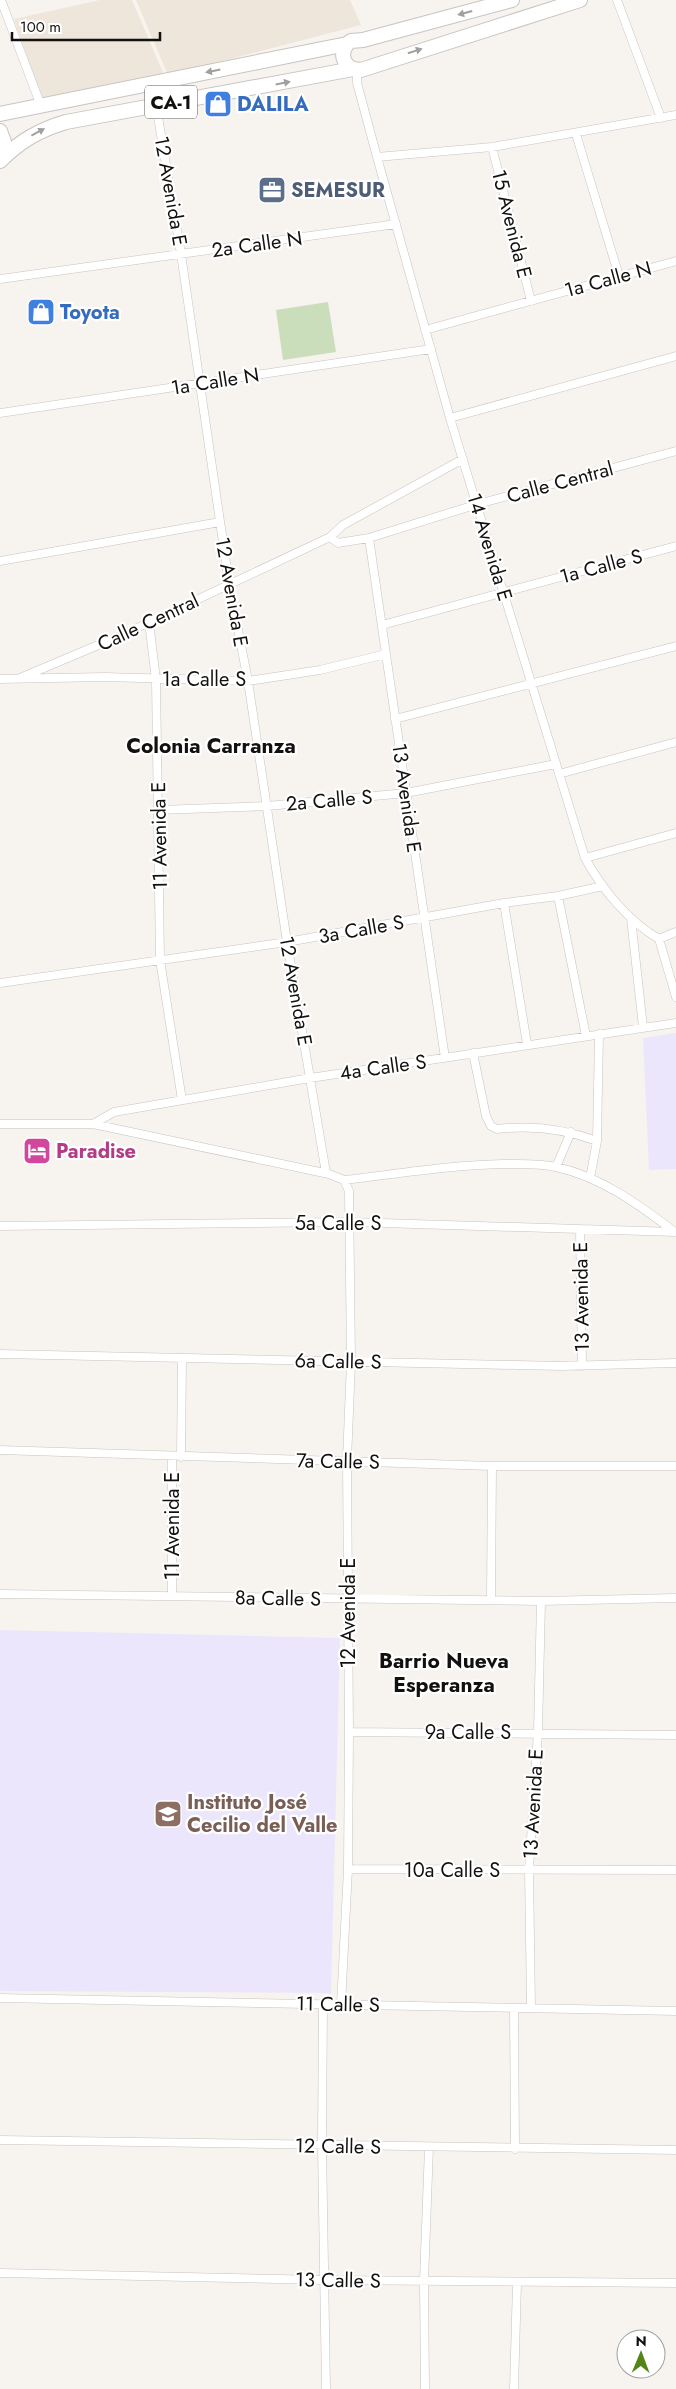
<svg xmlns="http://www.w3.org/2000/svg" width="676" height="2389" viewBox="0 0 676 2389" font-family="Jost,sans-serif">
	<rect width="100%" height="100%" fill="#f7f3ef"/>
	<!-- built -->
	<path fill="#eee5db" d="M100 0H132L165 77 43 101 14 19Z
		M136 0H350L361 25 168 75Z"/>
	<!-- education -->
	<path fill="#ece6fc" d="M676 1033V1169L649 1170 643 1038Z
		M0 1630 340 1638 331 1993 0 1991Z"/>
	<!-- green -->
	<path fill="#cbdebb" d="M328 302 336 352 283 360 276 310Z"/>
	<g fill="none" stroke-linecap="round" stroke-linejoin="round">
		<defs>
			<path id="street" d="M1 0 41 106
				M617 0 661 118
				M357 70V83L377 157 450 418 585 858C602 889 628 921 659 939L676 997
				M156 105 181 254 229 583 248 681 287 942 326 1173
				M576 134 619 276
				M492 147 531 301
				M377 157 492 147 676 115
				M0 279 396 224
				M425 330 676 261
				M0 413 431 349
				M450 418 676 356
				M330 537 338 543 369 538 478 504 676 451
				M369 538 445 1058
				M0 561 220 522
				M149 622 156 680 160 960 182 1100
				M382 625 676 546
				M20 678 122 635 330 537 343 525 463 459
				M0 679 105 677 248 681 320 670 386 654
				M395 719 676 646
				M559 774 676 742
				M159 810 267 806 406 793 556 764
				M585 858 676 833
				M558 896 586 1036
				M504 903 527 1044
				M631 918 643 1027
				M659 939 676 932
				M0 983 287 942 504 903 558 896 603 886
				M473 1053 486 1116 491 1126 497 1129C531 1125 565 1129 597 1141
				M0 1124H93L114 1112 310 1078 676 1023
				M93 1124 329 1174 344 1180 349 1191 351 1362 347 1460 349 1732 348 1869 341 2005
				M556 1167 571 1132
				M590 1178 597 1141 599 1034
				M344 1180C397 1174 450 1165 503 1164 520 1164 539 1163 556 1167 602 1177 639 1205 675 1232
				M0 1226 350 1222 676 1232
				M580 1229 582 1366
				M0 1354 561 1366 676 1363
				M0 1450 492 1466H676
				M172 1457V1596
				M181 1457 182 1359
				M0 1594 541 1601 676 1598
				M491 1600 492 1466
				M349 1732 676 1735
				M348 1869 676 1870
				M0 1998 676 2011
				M323 2004 322 2145 326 2389
				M514 2008 515 2149
				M531 2008 529 1870 538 1732 541 1601
				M0 2140 676 2150
				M0 2273 325 2280 676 2283
				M425 2389 424 2281 429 2147
				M514 2389 517 2283"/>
			<path id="highway" d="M347 44C340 54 343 64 353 69
				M0 114 347 44 351 41 363 40 512 0
				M0 131 4 142 0 161
				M0 161C20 141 39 130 66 122L353 69 361 70 580 0"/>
		</defs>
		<!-- street casing -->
		<use href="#street" stroke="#c8c4c0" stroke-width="9"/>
		<!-- highway casing -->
		<use href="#highway" stroke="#c8c4c0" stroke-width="16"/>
		<!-- street -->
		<use href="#street" stroke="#fff" stroke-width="8"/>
		<!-- highway -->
		<use href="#highway" stroke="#fff" stroke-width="14"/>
	</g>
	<!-- one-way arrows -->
	<defs><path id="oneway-solid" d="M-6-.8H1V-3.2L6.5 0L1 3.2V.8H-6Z" transform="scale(1.25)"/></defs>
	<g fill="#a0a09f">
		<use href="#oneway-solid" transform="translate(465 13) rotate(165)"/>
		<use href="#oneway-solid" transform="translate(415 51) rotate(-17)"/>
		<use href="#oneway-solid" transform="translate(213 71) rotate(169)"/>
		<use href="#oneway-solid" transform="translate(283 83) rotate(-11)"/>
		<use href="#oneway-solid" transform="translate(38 132) rotate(-28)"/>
	</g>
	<!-- icons -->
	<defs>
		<symbol id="shop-square" viewBox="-11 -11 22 22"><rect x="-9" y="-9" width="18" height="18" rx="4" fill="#3f7fe0" stroke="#fff"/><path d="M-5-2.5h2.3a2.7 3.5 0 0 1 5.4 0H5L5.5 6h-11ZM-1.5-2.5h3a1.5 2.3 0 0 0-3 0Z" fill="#fff"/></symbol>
		<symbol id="office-square" viewBox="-11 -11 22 22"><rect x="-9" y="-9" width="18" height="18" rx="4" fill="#5c6f8a" stroke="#fff"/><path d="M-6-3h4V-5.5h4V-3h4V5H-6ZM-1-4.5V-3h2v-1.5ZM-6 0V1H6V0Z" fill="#fff"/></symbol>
		<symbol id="hotel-square" viewBox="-11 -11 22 22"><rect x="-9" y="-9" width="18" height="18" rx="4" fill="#d1479c" stroke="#fff"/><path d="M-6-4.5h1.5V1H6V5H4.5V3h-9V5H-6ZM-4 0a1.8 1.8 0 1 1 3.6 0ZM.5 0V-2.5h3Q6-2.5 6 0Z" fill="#fff"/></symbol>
		<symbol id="school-square" viewBox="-11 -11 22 22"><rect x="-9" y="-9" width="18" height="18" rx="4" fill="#8d6e63" stroke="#fff"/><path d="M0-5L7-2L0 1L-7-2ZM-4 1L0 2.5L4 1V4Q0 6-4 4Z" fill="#fff"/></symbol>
	</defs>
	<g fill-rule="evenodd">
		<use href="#shop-square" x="202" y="88" width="32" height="32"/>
		<use href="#office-square" x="256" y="174" width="32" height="32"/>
		<use href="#shop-square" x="25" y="296" width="32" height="32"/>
		<use href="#hotel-square" x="21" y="1135" width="32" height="32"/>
		<use href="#school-square" x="152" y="1798" width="32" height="32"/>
	</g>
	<g text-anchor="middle" stroke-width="4.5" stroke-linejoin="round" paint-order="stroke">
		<!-- shield labels -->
		<rect fill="#fff" stroke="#595857" stroke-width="1" x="145" y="85.5" width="52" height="33" rx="4"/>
		<g font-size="19" font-weight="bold" fill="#12110f">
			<text x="171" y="109">CA-1</text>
		</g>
		<!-- shop labels -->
		<g font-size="20" font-weight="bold" fill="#366cbe" stroke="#fff" text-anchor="start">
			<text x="237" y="111">DALILA</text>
			<text x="60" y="319">Toyota</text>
		</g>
		<!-- service labels -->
		<g font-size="20" font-weight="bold" fill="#4e5e75" stroke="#fff" text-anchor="start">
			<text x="291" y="197">SEMESUR</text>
		</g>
		<!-- street labels -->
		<g font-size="20" fill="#12110f" stroke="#fff">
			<text transform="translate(171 191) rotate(80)" y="7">12 Avenida E</text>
			<text transform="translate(512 224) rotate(76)" y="7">15 Avenida E</text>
			<text transform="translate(257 244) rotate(-8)" y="7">2a Calle N</text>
			<text transform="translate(608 279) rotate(-15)" y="7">1a Calle N</text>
			<text transform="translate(215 381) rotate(-9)" y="7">1a Calle N</text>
			<text transform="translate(560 482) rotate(-15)" y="7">Calle Central</text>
			<text transform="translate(490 547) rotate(73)" y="7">14 Avenida E</text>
			<text transform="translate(601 566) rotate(-15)" y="7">1a Calle S</text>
			<text transform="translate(232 592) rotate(80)" y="7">12 Avenida E</text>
			<text transform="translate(148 622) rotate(-25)" y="7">Calle Central</text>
			<text x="204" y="686">1a Calle S</text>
			<text transform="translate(407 798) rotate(82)" y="7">13 Avenida E</text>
			<text transform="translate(329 800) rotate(-5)" y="7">2a Calle S</text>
			<text transform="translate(159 836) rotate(-91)" y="7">11 Avenida E</text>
			<text transform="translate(361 929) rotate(-10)" y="7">3a Calle S</text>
			<text transform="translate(296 991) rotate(80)" y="7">12 Avenida E</text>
			<text transform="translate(383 1067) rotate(-8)" y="7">4a Calle S</text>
			<text x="338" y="1230">5a Calle S</text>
			<text transform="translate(581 1297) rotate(-91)" y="7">13 Avenida E</text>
			<text transform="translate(338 1361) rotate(1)" y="7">6a Calle S</text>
			<text transform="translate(338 1461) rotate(1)" y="7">7a Calle S</text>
			<text transform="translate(172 1526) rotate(-90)" y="7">11 Avenida E</text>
			<text transform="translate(278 1598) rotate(1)" y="7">8a Calle S</text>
			<text transform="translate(348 1613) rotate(-90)" y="7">12 Avenida E</text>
			<text x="468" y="1739">9a Calle S</text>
			<text transform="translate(533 1804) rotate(-87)" y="7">13 Avenida E</text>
			<text x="452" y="1877">10a Calle S</text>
			<text transform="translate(338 2004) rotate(1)" y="7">11 Calle S</text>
			<text transform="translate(338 2146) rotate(1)" y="7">12 Calle S</text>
			<text transform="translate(338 2280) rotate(1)" y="7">13 Calle S</text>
		</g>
		<!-- hotel labels -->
		<g font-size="20" font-weight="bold" fill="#b23c85" stroke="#fff" text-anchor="start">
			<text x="56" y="1158">Paradise</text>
		</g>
		<!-- education labels -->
		<g font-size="20" font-weight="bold" fill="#785e54" stroke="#fff" text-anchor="start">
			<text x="187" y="1809">Instituto José<tspan x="187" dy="23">Cecilio del Valle</tspan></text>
		</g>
		<!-- neighbourhood labels -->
		<g font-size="21" font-weight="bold" fill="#12110f" stroke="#fff">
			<text x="211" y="753">Colonia Carranza</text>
			<text x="444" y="1668">Barrio Nueva<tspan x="444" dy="24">Esperanza</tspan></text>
		</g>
	</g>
	<!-- north arrow -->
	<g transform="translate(641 2354) rotate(1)"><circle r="24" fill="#ffffff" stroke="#a0a09f"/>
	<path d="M0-4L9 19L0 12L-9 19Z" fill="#558517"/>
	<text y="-8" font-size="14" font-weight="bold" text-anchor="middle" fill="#12110f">N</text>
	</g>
	<!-- scale -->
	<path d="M12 32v8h148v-8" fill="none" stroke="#12110f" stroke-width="2.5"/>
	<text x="20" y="32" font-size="15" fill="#12110f" stroke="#ffffff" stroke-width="4" paint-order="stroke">100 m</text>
</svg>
